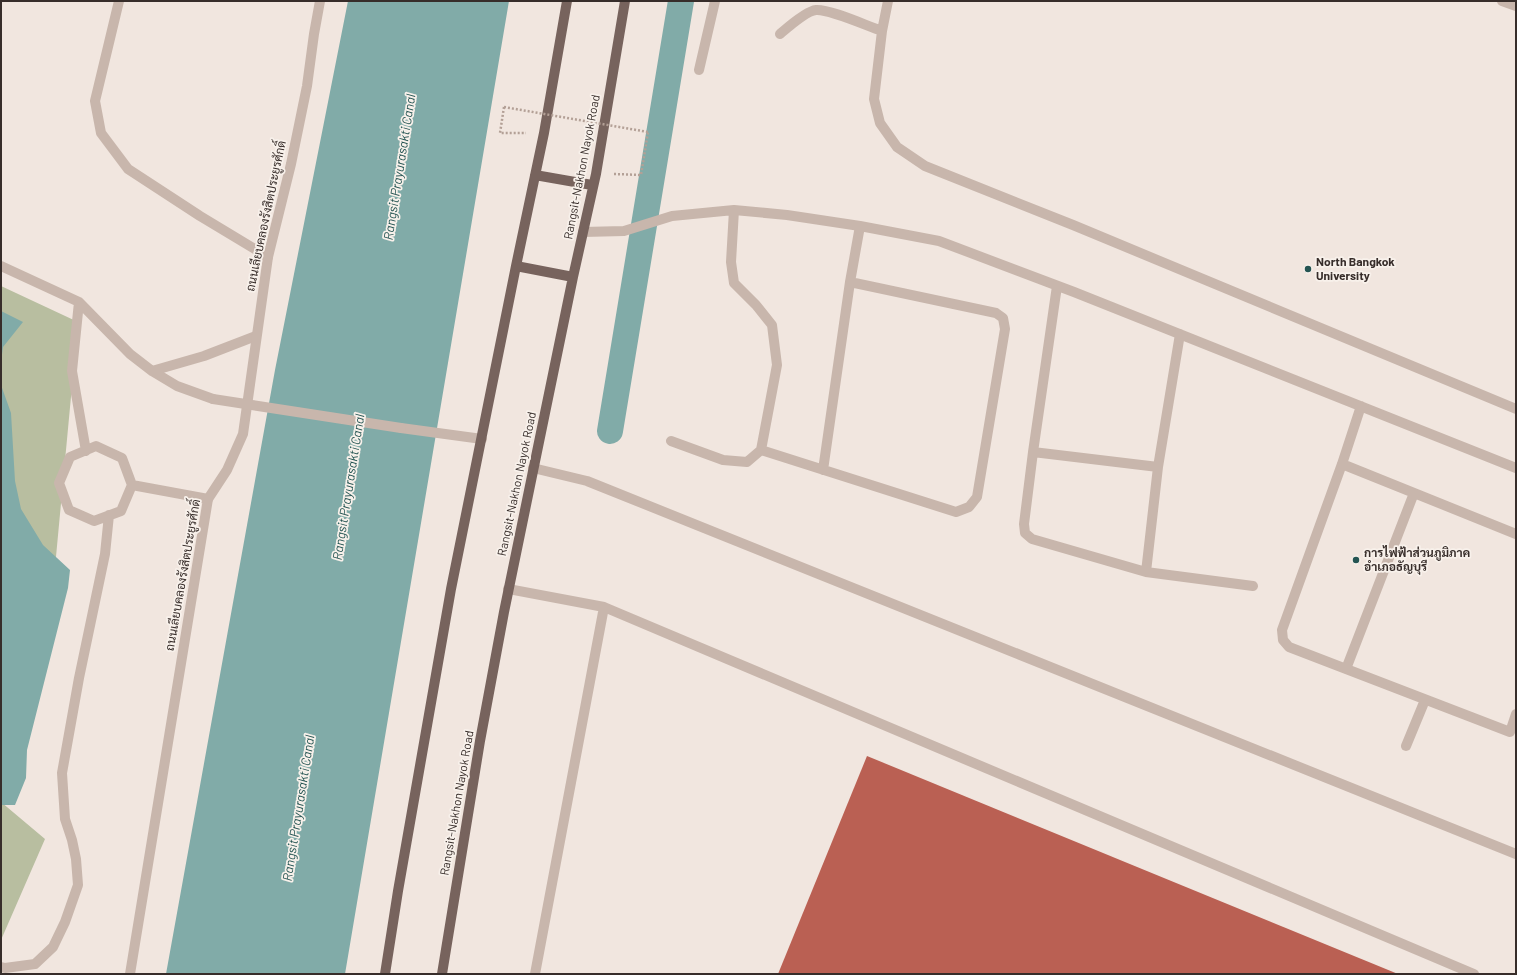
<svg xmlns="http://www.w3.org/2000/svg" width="1517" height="975" viewBox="0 0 1517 975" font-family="Barlow,Sarabun,sans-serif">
	<defs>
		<filter id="shadow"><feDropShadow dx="3.5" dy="3.5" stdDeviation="1" flood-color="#0004"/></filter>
	</defs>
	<rect width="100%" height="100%" fill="#f1e6df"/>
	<!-- green -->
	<path fill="#b8bea0" d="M1 286 78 322 54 578 1 723Z
		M1 802 45 839 1 940Z"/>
	<!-- water -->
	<path fill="#81aba8" d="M348 1H509L345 974H166L275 370Z
		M1 311 23 322 3 347 1 362Z
		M1 385 11 413 15 481 21 509 43 545 70 570 68 588 27 750 26 778 15 805H1Z"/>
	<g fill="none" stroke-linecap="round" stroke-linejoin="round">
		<!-- canal -->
		<path stroke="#81aba8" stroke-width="26" d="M610 431 681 1"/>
	</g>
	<!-- building -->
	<path fill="#ba6153" filter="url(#shadow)" d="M867 756 1398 974H778Z"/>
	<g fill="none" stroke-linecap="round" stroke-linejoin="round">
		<!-- path -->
		<path stroke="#b3a096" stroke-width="2.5" stroke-dasharray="2 2" stroke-linecap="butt" d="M504 107 500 133H526
			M614 174 641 175 648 132"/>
		<!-- service -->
		<path stroke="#c8b6ac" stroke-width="10" d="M888 1 882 31 874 99 880 123 897 147 925 166 1073 225 1516 409
			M1502 1 1516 6
			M780 34C787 28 806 11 816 10 830 9 867 26 882 31
			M699 70 715 1
			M583 232 624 231 672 216 734 210 787 215 860 226 939 241 1074 292 1516 468
			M1057 286 1033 452 1158 467 1180 334
			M1361 406 1342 464 1282 630 1283 640 1289 647 1510 732 1516 714
			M671 441 723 460 747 462 761 450 777 365 772 325 756 305 734 283 731 262 734 210
			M761 450 956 512 969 507 977 497 1005 329 1003 318 996 313 850 282
			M1033 452 1024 524 1025 533 1032 539 1146 572 1253 586
			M1342 464 1516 534
			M823 470 850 282 860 226
			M1146 572 1158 467
			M508 589 604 607 1474 974
			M1346 669 1414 493
			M1406 746 1425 700
			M535 974 604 607"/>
		<!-- minor -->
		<path stroke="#c8b6ac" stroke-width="10" d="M119 1 95 101 101 133 128 169 200 216 268 257
			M1 266 79 302 130 354 152 371 177 386 213 399
			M79 302 72 371 86 451
			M152 371 204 356 256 336
			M401 428 482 439
			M96 446 122 458 132 485 121 511 94 521 69 510 59 483 70 457Z
			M533 468 587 481 1516 854
			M132 485 208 499
			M1 967 5 968 35 964 53 947 65 922 78 885 76 859 72 840 65 819 62 773 79 678 105 554 109 515"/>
		<!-- tertiary -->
		<path stroke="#c8b6ac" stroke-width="10" d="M130 974 208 499 227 470 243 434 268 257 291 164 307 86 314 34 320 1"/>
		<!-- primary -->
		<path stroke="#77635d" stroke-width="10" d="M535 175 592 185
			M516 266 573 277
			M385 974 398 891 451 589 516 266 544 133 567 1
			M442 974 480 741 504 612 573 277 596 174 625 1"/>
		<!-- path-bridge -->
		<path stroke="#b3a096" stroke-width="2.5" stroke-dasharray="2 2" stroke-linecap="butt" d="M504 107 648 132"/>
		<!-- minor-bridge -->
		<path stroke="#c8b6ac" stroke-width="10" d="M213 399 401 428"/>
	</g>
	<!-- markers -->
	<g fill="#245452" stroke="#f8f1eb" stroke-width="1.5">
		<circle cx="1308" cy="269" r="4"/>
		<circle cx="1356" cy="560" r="4"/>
	</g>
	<g text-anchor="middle" stroke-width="3.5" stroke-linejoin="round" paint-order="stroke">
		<!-- street labels -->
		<g font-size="12" fill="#372d2a" stroke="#f8f1eb">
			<text transform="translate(582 167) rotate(-79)" y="4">Rangsit-Nakhon Nayok Road</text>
			<text transform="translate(266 216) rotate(-78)" y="4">ถนนเลียบคลองรังสิตประยูรศักดิ์</text>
			<text transform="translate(517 484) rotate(-78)" y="4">Rangsit-Nakhon Nayok Road</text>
			<text transform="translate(183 575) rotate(-80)" y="4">ถนนเลียบคลองรังสิตประยูรศักดิ์</text>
			<text transform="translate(457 803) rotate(-80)" y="4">Rangsit-Nakhon Nayok Road</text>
		</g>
		<!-- poi labels -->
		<g font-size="12" font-weight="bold" fill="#372d2a" stroke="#f8f1eb" text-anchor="start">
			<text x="1316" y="266">North Bangkok<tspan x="1316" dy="14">University</tspan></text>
			<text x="1364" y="557">การไฟฟ้าส่วนภูมิภาค<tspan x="1364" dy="14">อำเภอธัญบุรี</tspan></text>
		</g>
		<!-- water labels -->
		<g font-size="13" font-style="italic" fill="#245452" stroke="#f8f1eb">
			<text transform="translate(399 167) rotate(-81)" y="5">Rangsit Prayurasakti Canal</text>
			<text transform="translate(348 487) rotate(-81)" y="5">Rangsit Prayurasakti Canal</text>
			<text transform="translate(298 808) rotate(-81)" y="5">Rangsit Prayurasakti Canal</text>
		</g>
	</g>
	<!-- border -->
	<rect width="1517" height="975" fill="none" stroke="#372d2a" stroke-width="4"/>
</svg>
